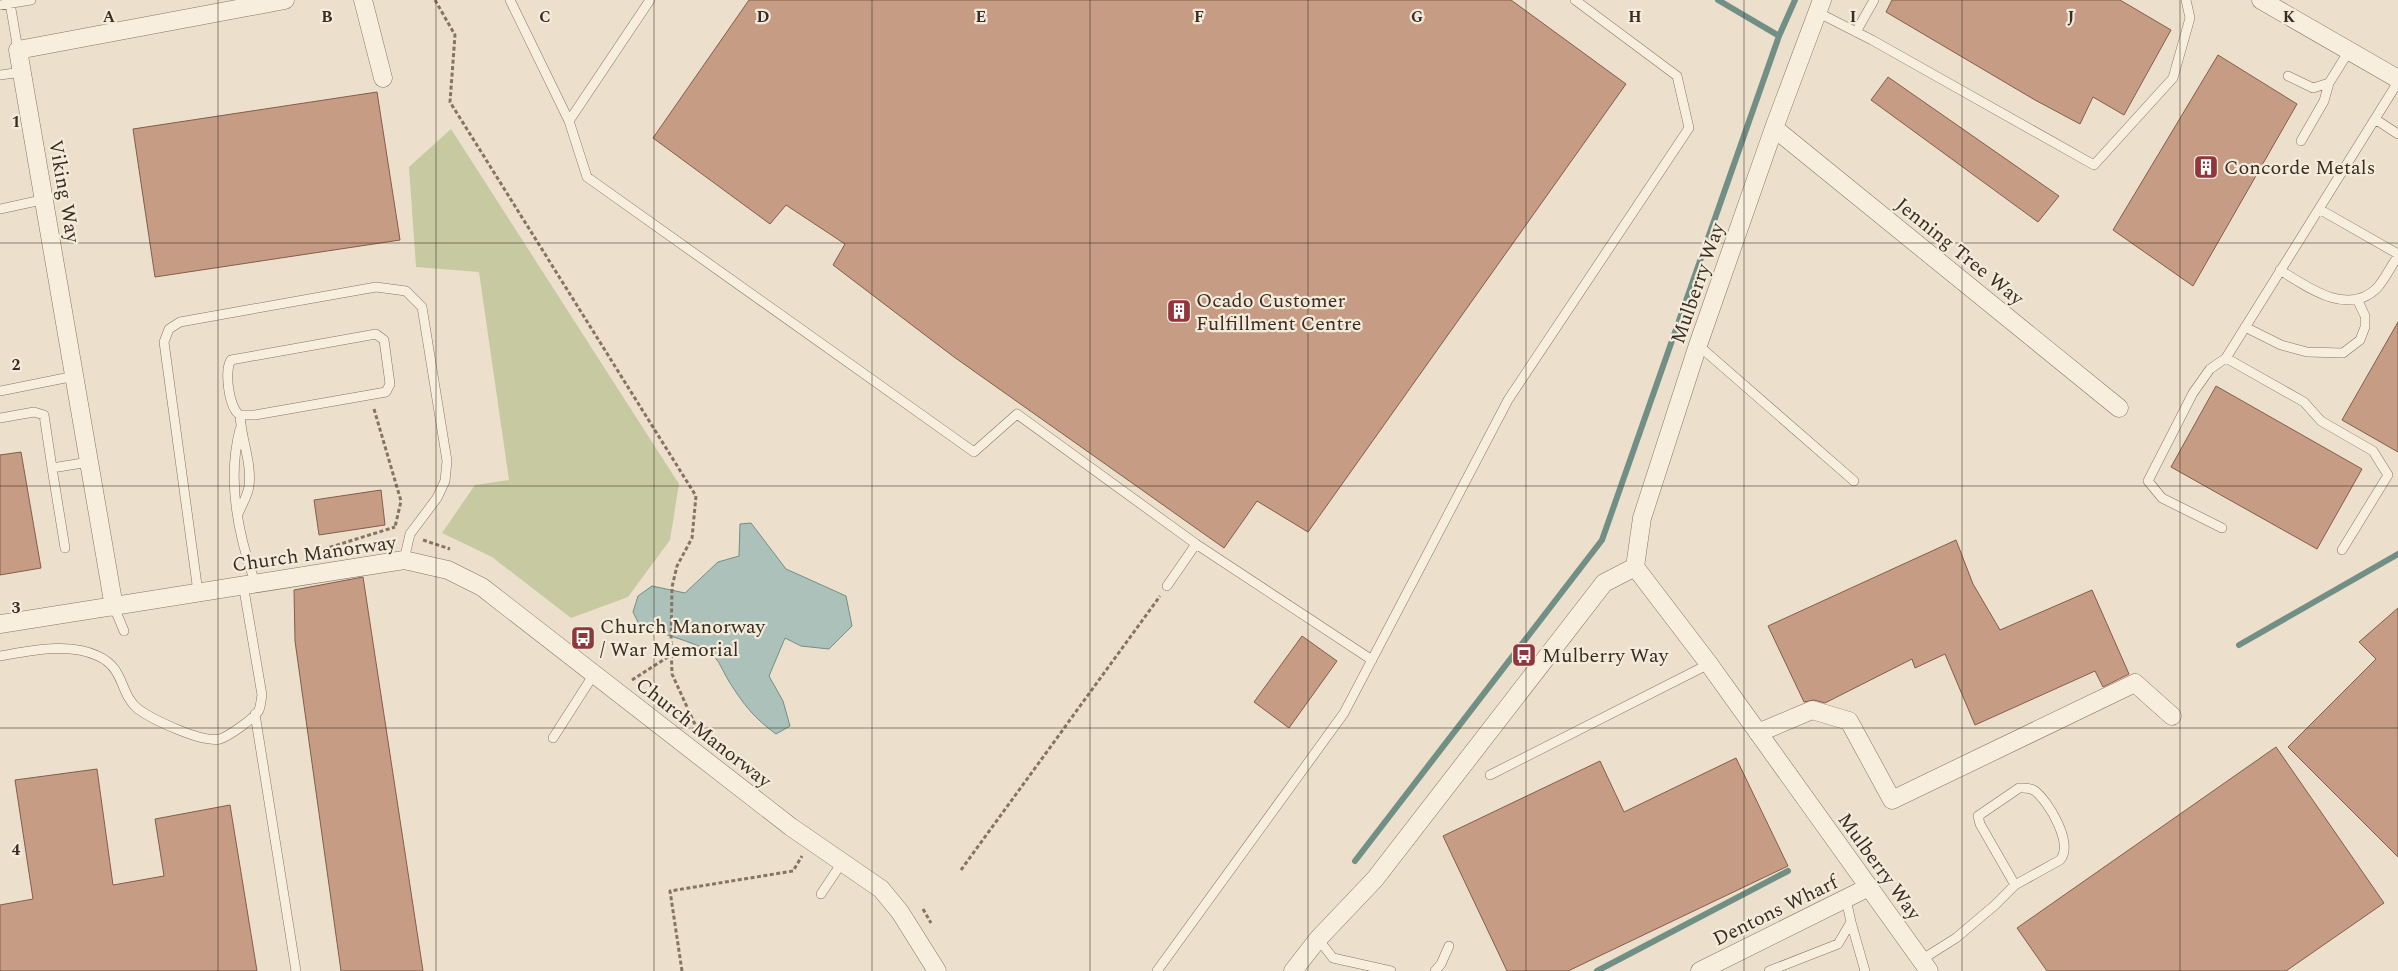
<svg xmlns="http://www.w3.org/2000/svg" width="2398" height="971" viewBox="0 0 2398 971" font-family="Spectral,serif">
	<rect width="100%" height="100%" fill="#ece0cc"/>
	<!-- green -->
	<path fill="#c7c9a0" d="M451 129 679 484 670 540 628 597 571 618 492 557 442 533 475 485 509 480 479 272 416 267 409 167Z"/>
	<!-- water -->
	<path fill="#abc1b9" stroke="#728f86" d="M751 523 786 569 846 596 852 626 829 649 801 646 785 638 769 676 783 701 790 726 776 734C754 718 744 705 730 683 724 674 721 664 714 656 705 644 657 633 640 626L633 612 638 596 652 586 685 593 718 562 739 556 740 524Z"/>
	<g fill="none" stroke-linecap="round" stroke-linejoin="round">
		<!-- stream -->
		<path stroke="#728f86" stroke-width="6" d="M1718 0 1779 36
			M2239 645 2398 554
			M1355 861 1602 540 1779 36 1795 0
			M1597 971 1788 871"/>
	</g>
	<!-- building -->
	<path fill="#c69c85" stroke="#845d49" d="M749 0H1511L1626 84 1308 532 1257 501 1224 548 954 357 833 265 845 244 786 205 770 224 653 138Z
		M1892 0H2120L2171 30 2124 115 2093 97 2080 124 2035 100 1886 12Z
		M2218 55 2297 104 2193 286 2113 230Z
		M1888 77 2059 196 2038 222 1871 100Z
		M377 92 400 240 155 277 133 129Z
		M2398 322V452L2342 420Z
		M2216 386 2362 469 2317 549 2171 467Z
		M21 452 41 568 0 575V455Z
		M381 490 385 525 319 535 314 500Z
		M1956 540 1973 584 2000 630 2092 590 2129 674 2103 687 2095 671 1975 725 1945 654 1915 668 1912 659 1825 703 1814 700 1804 702 1768 626Z
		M363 577 423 971H341L295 641 294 590Z
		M2398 608V857L2288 747 2376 659 2359 642Z
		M1302 636 1337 661 1289 728 1254 702Z
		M2276 747 2384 903 2286 971H2047L2017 928Z
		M1736 758 1788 866 1568 971H1507L1443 836 1600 761 1624 812Z
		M97 769 113 885 164 876 155 819 230 805 257 971H0V905L33 899 15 780Z"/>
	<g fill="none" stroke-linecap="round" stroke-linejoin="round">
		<defs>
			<path id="lane" d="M510 0 569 121
				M650 0 569 121 587 177 974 452 1017 414 1196 544
				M10 3 18 50
				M0 5 31 0
				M1817 12 1872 40 2094 165 2173 78 2190 18 2186 0
				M1856 32 1874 0
				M0 75 22 72
				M2288 76 2313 88 2329 83 2349 51
				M2375 119 2398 134
				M2301 141 2324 101 2329 83
				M0 209 46 199
				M2319 209 2398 254
				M2280 270C2307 287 2348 317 2377 288 2385 279 2391 266 2398 256
				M2245 327 2281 345 2307 352 2343 353 2360 340 2365 327V316L2358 301
				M376 334 384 340 390 384 386 392 255 415H240C229 409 224 371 231 360Z
				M1698 345 1854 481
				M0 391 75 376
				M0 418 34 412 44 415 52 468 89 462
				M240 429C227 479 238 535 255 582
				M52 468 65 548
				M239 512C242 504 248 495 249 486 252 462 241 439 240 415
				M2222 528 2162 498 2148 481 2193 393 2210 369 2226 358
				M2342 550 2388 475 2373 451 2321 421 2304 402 2226 358 2398 82
				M1167 586 1196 544 1372 660
				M198 592 164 342 169 329 180 322 376 287 406 291 422 307 447 461 445 481 437 498 410 534 404 560
				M114 607 124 631
				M0 656C30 651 69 642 98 656 125 668 119 693 138 709 153 720 202 743 220 739 229 736 255 718 259 710 261 705 261 699 262 695L243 584
				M255 714 296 971
				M553 738 594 674
				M1490 775 1709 664
				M821 894 843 861
				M1851 922 1865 971
				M1318 939 1333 958 1391 971
				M1921 960 1956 938 1995 905 2015 885 2060 860C2074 844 2049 802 2035 791 2030 787 2024 788 2019 788L1978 816 1980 824 2015 885
				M1157 971 1344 713 1508 400 1689 128 1677 76 1575 0
				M1435 971 1441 964 1449 946
				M1769 971 1838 944 1851 922 1846 899"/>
			<path id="street" d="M363 0 383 78
				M1822 0 1774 128 1698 345 1642 518 1635 567 1709 664 1929 971
				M2261 0 2398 79
				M1774 128 2119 408
				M114 607 18 50 285 0
				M0 624 404 560 448 570 482 587 791 827 881 889 900 912 937 971
				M1758 733 1812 710 1849 721 1892 800 2135 683 2172 716
				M1293 971 1318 939 1375 879 1604 583 1635 567
				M1700 971 1869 887"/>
		</defs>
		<!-- lane casing -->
		<use href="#lane" stroke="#877361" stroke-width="10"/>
		<!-- street casing -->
		<use href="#street" stroke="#877361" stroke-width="19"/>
		<!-- path -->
		<path stroke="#877361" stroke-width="3" stroke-dasharray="4 2.5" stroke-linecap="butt" d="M435 0 455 35 450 102 696 496 692 538 677 566 672 587 671 642 672 674 698 731
			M374 409 401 501 395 527
			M423 540 450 549
			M305 555 395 527
			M632 680 671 655
			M961 870 1160 596
			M923 909 931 923
			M682 971 670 891 793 871 802 856"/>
		<!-- lane -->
		<use href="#lane" stroke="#f7eede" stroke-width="9"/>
		<!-- street -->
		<use href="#street" stroke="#f7eede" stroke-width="18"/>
	</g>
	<!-- grid -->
	<path fill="none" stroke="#392c23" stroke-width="1" stroke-opacity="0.55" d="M218 0V971M436 0V971M654 0V971M872 0V971M1090 0V971M1308 0V971M1526 0V971M1744 0V971M1962 0V971M2180 0V971M0 243H2398M0 486H2398M0 728H2398"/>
	<!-- icons -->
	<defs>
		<symbol id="building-square" viewBox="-11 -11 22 22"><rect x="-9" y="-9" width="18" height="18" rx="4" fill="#91363c" stroke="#f4ebdb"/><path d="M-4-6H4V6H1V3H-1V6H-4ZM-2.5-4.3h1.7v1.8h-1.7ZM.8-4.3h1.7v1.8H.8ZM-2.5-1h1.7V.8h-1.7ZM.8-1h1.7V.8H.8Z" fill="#fff"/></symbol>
		<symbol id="bus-square" viewBox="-11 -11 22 22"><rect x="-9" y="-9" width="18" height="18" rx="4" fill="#91363c" stroke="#f4ebdb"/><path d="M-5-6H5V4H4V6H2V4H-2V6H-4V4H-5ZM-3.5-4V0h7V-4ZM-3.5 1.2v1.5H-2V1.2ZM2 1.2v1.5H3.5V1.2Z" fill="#fff"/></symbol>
	</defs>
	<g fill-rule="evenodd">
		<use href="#building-square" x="2192" y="153" width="28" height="28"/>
		<use href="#building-square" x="1165" y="297" width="28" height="28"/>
		<use href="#bus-square" x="569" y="624" width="28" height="28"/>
		<use href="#bus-square" x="1510" y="641" width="28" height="28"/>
	</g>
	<g text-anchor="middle" stroke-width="4.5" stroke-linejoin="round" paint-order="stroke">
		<!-- poi labels -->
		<g font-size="20" fill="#392c23" stroke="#f4ebdb" text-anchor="start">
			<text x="2224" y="174">Concorde Metals</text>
			<text x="1196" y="307">Ocado Customer<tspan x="1196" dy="23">Fulfillment Centre</tspan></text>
			<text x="600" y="633">Church Manorway<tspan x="600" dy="23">/ War Memorial</tspan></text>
			<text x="1542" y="662">Mulberry Way</text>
		</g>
		<!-- street labels -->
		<g font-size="20" fill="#392c23" stroke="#f4ebdb">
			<text transform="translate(65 191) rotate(80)" y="7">Viking Way</text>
			<text transform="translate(1960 251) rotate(39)" y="7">Jenning Tree Way</text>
			<text transform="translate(1697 283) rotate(-71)" y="7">Mulberry Way</text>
			<text transform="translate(314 553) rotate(-8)" y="7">Church Manorway</text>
			<text transform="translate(704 732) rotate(38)" y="7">Church Manorway</text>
			<text transform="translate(1880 866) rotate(54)" y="7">Mulberry Way</text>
			<text transform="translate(1775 910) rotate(-26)" y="7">Dentons Wharf</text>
		</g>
	</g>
	<g font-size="16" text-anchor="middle" font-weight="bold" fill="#392c23" stroke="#f4ebdb" stroke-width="4.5" stroke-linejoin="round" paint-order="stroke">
		<text x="109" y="22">A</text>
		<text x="327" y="22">B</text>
		<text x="545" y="22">C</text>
		<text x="763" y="22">D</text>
		<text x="981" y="22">E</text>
		<text x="1199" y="22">F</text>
		<text x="1417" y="22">G</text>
		<text x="1635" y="22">H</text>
		<text x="1853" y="22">I</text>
		<text x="2071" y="22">J</text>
		<text x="2289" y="22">K</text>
		<text x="16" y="127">1</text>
		<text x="16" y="370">2</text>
		<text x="16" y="613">3</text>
		<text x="16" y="855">4</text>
	</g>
</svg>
